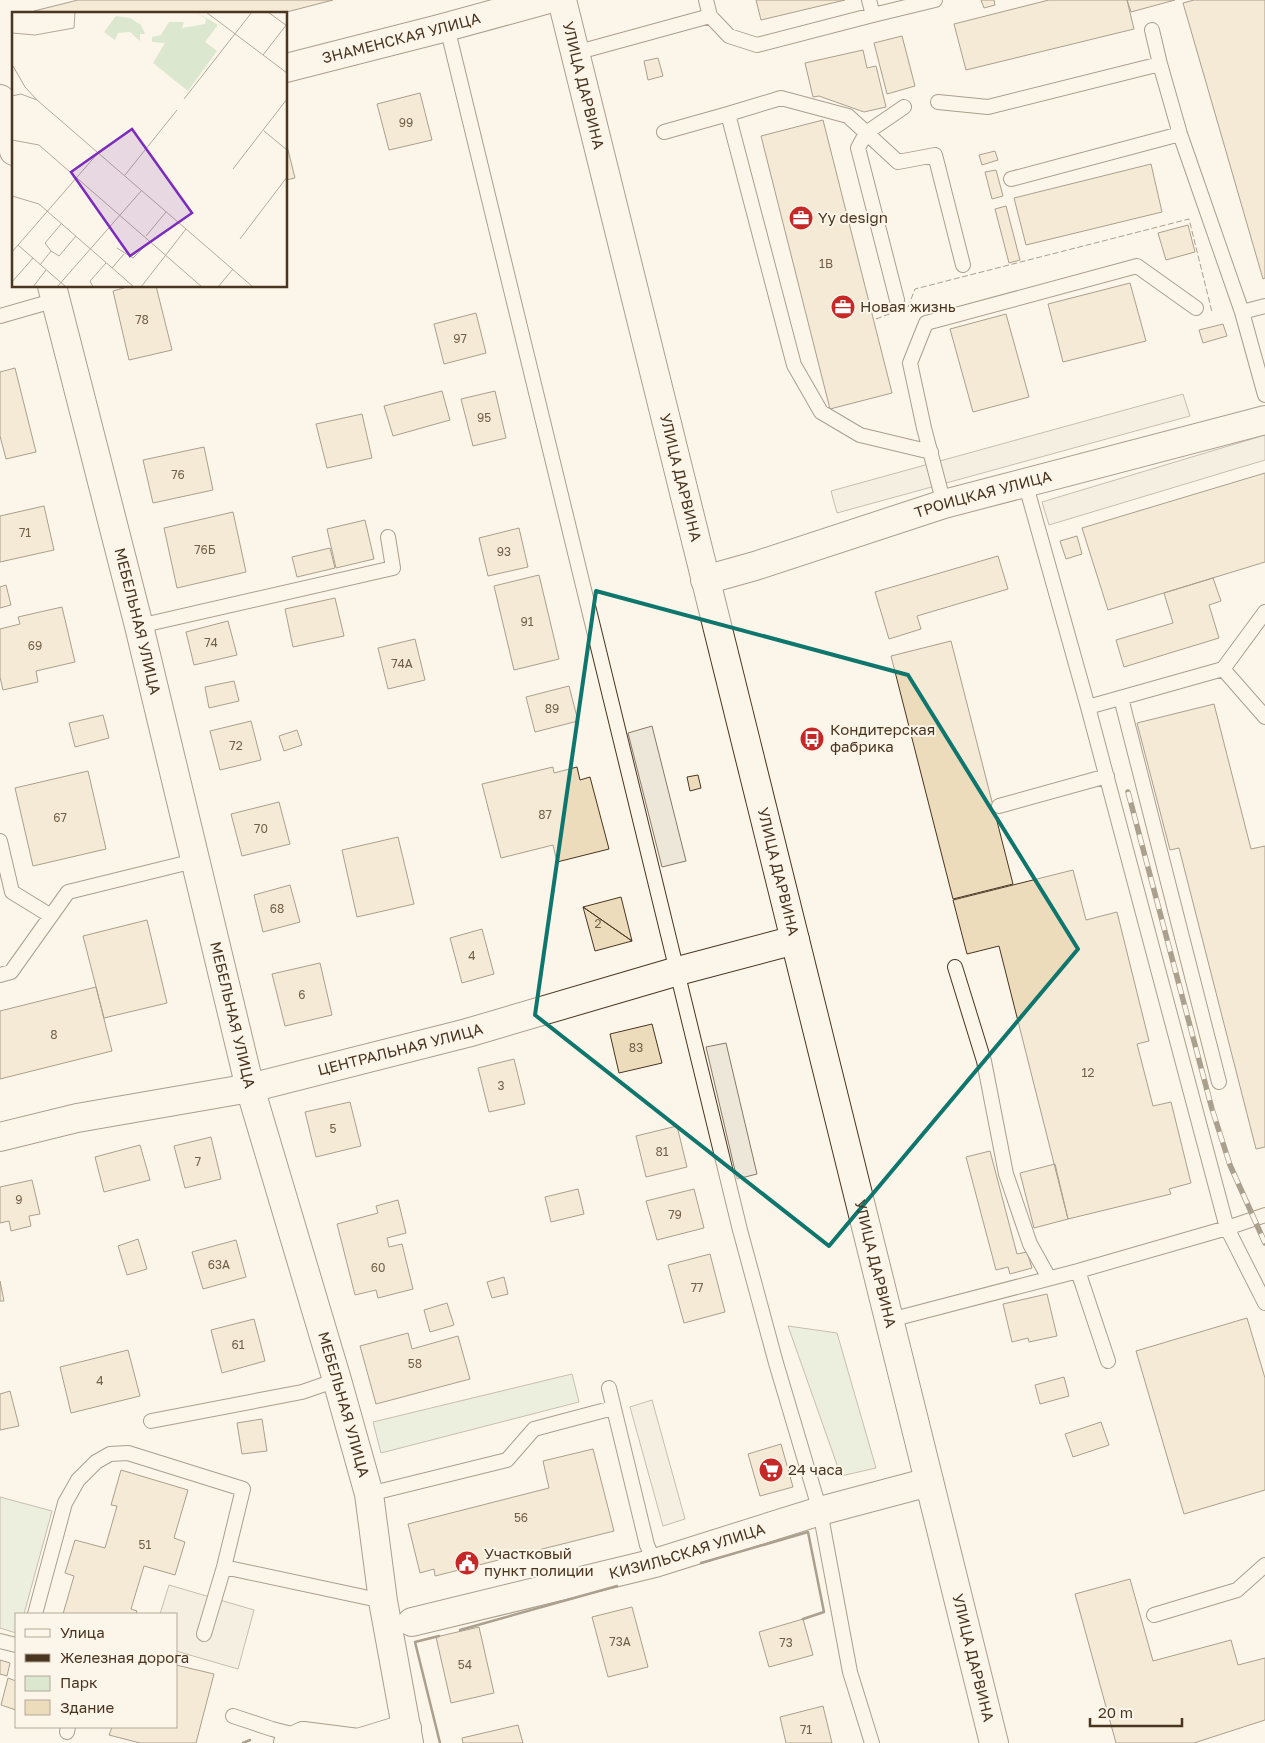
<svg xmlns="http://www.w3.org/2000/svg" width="1265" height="1743" viewBox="0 0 1265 1743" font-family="'Golos Text',sans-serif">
	<rect width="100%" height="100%" fill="#fbf6e9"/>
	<!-- green -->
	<path fill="#dce7d0" stroke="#887966" d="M788 1326 837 1333 876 1468 841 1476Z
		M572 1374 579 1402 381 1453 373 1422Z
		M0 1497 52 1511 24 1614H16V1633L0 1628Z"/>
	<!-- parking -->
	<path fill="#ede7d9" stroke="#887966" d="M1183 394 1190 416 837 513 831 491Z
		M1265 435V460L1049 525 1042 502Z
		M652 726 686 861 662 867 628 733Z
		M726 1043 757 1174 737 1179 706 1047Z
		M652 1400 685 1519 663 1526 630 1407Z
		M169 1585 254 1610 238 1669 176 1651V1614H160Z"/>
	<!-- building -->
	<path fill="#ecdcbc" stroke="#4a3520" d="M78 0H333L279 14H35L34 11Z
		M756 0H845L761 20Z
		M981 0H994L995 5 984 8Z
		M1049 0H1127L1134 29 966 70 954 24Z
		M1127 0H1175L1131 12Z
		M1194 0H1265V278L1263 279 1183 3Z
		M902 36 915 86 887 94 874 43Z
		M863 50 867 68 876 66 886 107 864 112 819 96 813 97 805 63Z
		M658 58 663 76 648 80 644 61Z
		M420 93 432 140 389 150 377 104Z
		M823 120 892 393 830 409 761 136Z
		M286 142 295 178 286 180Z
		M995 151 998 160 982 165 979 155Z
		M1151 164 1162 212 1026 245 1014 198Z
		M996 170 1003 196 992 199 985 172Z
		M1006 206 1020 260 1009 263 995 209Z
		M1188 225 1195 252 1166 260 1158 233Z
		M1130 283 1146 341 1063 362 1048 304Z
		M131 286H156L172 350 129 360 113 291Z
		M476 313 486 353 444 364 434 324Z
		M1006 314 1029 397 973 412 950 329Z
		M1223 324 1227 336 1203 343 1199 330Z
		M15 368 36 452 6 459 0 436V372Z
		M442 391 450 420 393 436 384 406Z
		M495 391 506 438 473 446 461 399Z
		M362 414 372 458 327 468 316 424Z
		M204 447 213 490 153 503 143 460Z
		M1265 473V562L1108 610 1082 528Z
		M44 506 54 550 0 562V516Z
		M233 512 246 572 177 588 164 528Z
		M365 520 374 559 336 568 327 529Z
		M519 528 528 567 488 576 479 538Z
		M1077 536 1082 554 1066 559 1060 541Z
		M330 548 335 568 297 577 292 557Z
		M998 556 1008 589 917 616 921 629 889 639 875 592Z
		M539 575 559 659 514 670 494 586Z
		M1213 578 1221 601 1209 605 1219 638 1124 667 1116 640 1173 623 1164 593Z
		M6 585 11 605 0 608V587Z
		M335 598 344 636 293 647 285 609Z
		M62 607 75 662 36 671 38 682 3 690 0 677V629L20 624 18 617Z
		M228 621 237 655 194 665 186 632Z
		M415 639 425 680 388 689 378 648Z
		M951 641 1013 884 953 899 891 656Z
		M234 681 239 701 209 708 205 687Z
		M569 686 578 721 535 732 526 697Z
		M1214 704 1251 849 1265 846V1147L1256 1149 1179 848 1170 850 1137 723Z
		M103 715 109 738 75 747 69 723Z
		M251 721 261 760 220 770 210 731Z
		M297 730 302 745 284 751 279 736Z
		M814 734 818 747 807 750 804 737Z
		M553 767 554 773 577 767 580 780 590 777 609 849 557 862 553 845 501 858 482 784Z
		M88 771 106 849 33 866 15 788Z
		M698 775 701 788 690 791 687 777Z
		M279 802 290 844 242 856 231 814Z
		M398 837 414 904 357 917 342 850Z
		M1073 870 1086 920 1117 912 1149 1041 1137 1044 1153 1106 1171 1102 1191 1183 1169 1189 1171 1194 1068 1219 999 946 967 954 953 900Z
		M290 885 300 922 263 932 254 895Z
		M621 897 632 941 583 907Z
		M583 907 632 941 595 951Z
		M147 920 167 1003 104 1018 83 936Z
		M482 929 494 974 462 983 450 938Z
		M320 963 332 1015 285 1026 272 974Z
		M96 987 112 1051 0 1079V1011Z
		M652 1024 662 1063 619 1073 610 1034Z
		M514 1059 525 1104 489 1112 478 1068Z
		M350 1102 361 1146 316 1157 305 1112Z
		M677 1126 687 1167 646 1177 636 1136Z
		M211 1137 221 1179 185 1188 174 1146Z
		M140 1145 150 1180 104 1192 95 1157Z
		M990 1151 1017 1254 1027 1252 1032 1268 1010 1274 1008 1267 996 1270 966 1157Z
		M1055 1164 1068 1219 1034 1228 1020 1173Z
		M32 1180 40 1214 29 1216 31 1226 11 1231 9 1221 0 1223V1187Z
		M578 1189 584 1214 551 1222 545 1197Z
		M694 1189 704 1228 657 1240 646 1201Z
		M398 1200 406 1233 387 1238 389 1247 402 1244 413 1289 378 1298 376 1290 355 1295 337 1224 378 1213 376 1206Z
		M138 1239 147 1269 127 1275 118 1246Z
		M236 1240 246 1277 203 1289 192 1252Z
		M710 1254 725 1312 684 1323 668 1265Z
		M504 1277 508 1294 492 1298 487 1282Z
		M0 1281 4 1301H0Z
		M1047 1294 1057 1336 1029 1342 1028 1338 1012 1342 1003 1304Z
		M447 1303 454 1325 430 1332 424 1310Z
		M1247 1318 1265 1378V1490L1184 1514 1136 1351Z
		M254 1319 265 1361 222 1373 211 1330Z
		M408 1333 412 1349 458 1336 470 1379 376 1404 360 1346Z
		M128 1350 140 1396 71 1413 60 1367Z
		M1064 1377 1069 1396 1040 1404 1035 1385Z
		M10 1391 19 1426 0 1430V1394Z
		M262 1419 267 1451 242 1454 237 1423Z
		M1101 1422 1109 1445 1073 1457 1065 1434Z
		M781 1444 793 1487 760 1496 748 1454Z
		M593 1449 614 1531 435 1576 434 1569 420 1573 408 1524 549 1488 543 1461Z
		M121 1470 188 1490 174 1538 185 1542 175 1575 144 1566 131 1609 137 1611 136 1614H63L74 1576 65 1573 75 1540 105 1548 117 1506 111 1505Z
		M1130 1579 1153 1661 1231 1640 1238 1665 1265 1658V1720L1194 1743H1116L1075 1594Z
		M632 1607 648 1667 608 1677 592 1617Z
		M803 1619 813 1655 769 1667 759 1632Z
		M479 1627 494 1693 451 1703 436 1637Z
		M0 1660 10 1663 7 1676 0 1674Z
		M176 1665 214 1674 196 1743H140L109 1735 112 1727H176Z
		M8 1678 16 1681V1710L1 1705Z
		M823 1706 832 1743H786L780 1717Z
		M518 1725 523 1743H463L462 1738Z"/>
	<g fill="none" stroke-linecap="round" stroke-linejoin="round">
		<defs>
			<path id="lane" d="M706 0 710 16 729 36 757 45 873 15 869 0
				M873 15 935 0
				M447 27 740 1230 776 1363 820 1511 850 1672 872 1743
				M1152 30 1160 64
				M575 53 710 16
				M938 102 988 107 1160 64 1180 134 1242 312 1265 395
				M664 132 728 114
				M1011 179 1180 134
				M897 300 858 148 866 133 904 107
				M1242 312 1265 306
				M0 316 56 300
				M931 452 860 435 821 412 794 365 728 114 781 98 848 116 898 162 935 155 963 265
				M1025 482 1088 707 1227 1228 1265 1303
				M944 504 924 428 910 363 926 323 1137 266 1196 308
				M139 626 393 568 388 537
				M1223 669 1265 612
				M1121 698 1219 1082
				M1088 707 1223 669 1265 717
				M999 806 1107 776
				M0 841 12 892 51 916
				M955 967 984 1061 1006 1174 1030 1244 1049 1278
				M0 975 11 972 68 892 194 861
				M1078 1271 1108 1361
				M890 1320 1078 1271 1227 1228 1265 1215
				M609 1388 647 1545 655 1563
				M151 1421 302 1392 337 1380
				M369 1494 507 1460 534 1429 613 1408
				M224 1567 383 1601
				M35 1614 65 1503 78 1480 96 1462 110 1454 128 1453 243 1489 224 1567 204 1634
				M1154 1615 1237 1590 1265 1565
				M0 1641 16 1645
				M233 1716 272 1729 299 1736
				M67 1732 68 1727"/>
			<g id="street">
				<path id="s1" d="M286 68 439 29 545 0"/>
				<path d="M0 99 14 151"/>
				<path id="s2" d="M52 286 139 626 250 1088 337 1380 369 1494 383 1601 409 1743"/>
				<path id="s3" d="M705 580 755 566 944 504 1265 420"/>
				<path id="s4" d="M0 1137 77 1118 250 1088 467 1033 678 971 795 940"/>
				<path id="s5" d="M412 1622 655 1563 820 1511 929 1482"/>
				<path d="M288 1743 303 1736 358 1743 407 1728"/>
			</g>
			<g id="primary">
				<path id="s6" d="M562 0 994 1743"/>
			</g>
		</defs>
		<!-- lane casing -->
		<use href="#lane" stroke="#4a3520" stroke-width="16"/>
		<!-- street casing -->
		<use href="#street" stroke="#4a3520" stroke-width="30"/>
		<!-- primary casing -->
		<use href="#primary" stroke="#4a3520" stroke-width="30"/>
		<!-- lane -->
		<use href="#lane" stroke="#fbf6e9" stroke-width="14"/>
		<!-- street -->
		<use href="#street" stroke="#fbf6e9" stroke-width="28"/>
		<!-- primary -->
		<use href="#primary" stroke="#fbf6e9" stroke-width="28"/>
		<defs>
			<path id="rail" d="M1128 792 1212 1109 1230 1165 1265 1243"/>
		</defs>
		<!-- rail casing -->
		<use href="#rail" stroke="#4a3520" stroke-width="5.5"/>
		<!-- rail -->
		<use href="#rail" stroke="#fbf6e9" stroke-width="4" stroke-dasharray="11" stroke-linecap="butt"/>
		<!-- fence -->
		<path stroke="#4a3520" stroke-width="1" stroke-dasharray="6 2.5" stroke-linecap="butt" d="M876 319 908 307 915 289 1189 219 1212 312"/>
		<!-- wall -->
		<path stroke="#4a3520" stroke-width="2.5" d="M701 1563 808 1532 824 1612 803 1619
			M460 1630 617 1586
			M439 1636 415 1642 440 1743
			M243 1743 250 1740"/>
	</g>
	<!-- marked area -->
	<path d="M0 0H1265V1743H0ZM596 591 908 675 1078 949 829 1246 535 1015Z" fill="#fbf6e9" fill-opacity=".55" fill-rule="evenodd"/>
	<path fill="none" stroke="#0f766e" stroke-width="4" stroke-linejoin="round" d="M596 591 908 675 1078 949 829 1246 535 1015Z"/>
	<!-- icons -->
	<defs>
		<symbol id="office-disc" viewBox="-11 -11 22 22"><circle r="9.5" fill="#c62828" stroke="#fbf6e9"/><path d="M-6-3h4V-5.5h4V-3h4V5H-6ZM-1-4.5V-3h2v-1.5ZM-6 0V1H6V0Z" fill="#fff"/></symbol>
		<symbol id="bus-disc" viewBox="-11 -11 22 22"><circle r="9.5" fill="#c62828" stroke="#fbf6e9"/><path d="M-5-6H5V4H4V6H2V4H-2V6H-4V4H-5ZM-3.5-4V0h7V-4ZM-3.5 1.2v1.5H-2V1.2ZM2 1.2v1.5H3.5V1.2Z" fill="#fff"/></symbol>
		<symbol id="supermarket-disc" viewBox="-11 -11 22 22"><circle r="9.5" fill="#c62828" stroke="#fbf6e9"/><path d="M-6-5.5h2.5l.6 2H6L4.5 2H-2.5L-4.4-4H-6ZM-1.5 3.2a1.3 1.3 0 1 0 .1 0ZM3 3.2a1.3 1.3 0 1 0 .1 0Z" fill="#fff"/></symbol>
		<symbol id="civic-disc" viewBox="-11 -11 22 22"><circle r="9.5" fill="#c62828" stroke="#fbf6e9"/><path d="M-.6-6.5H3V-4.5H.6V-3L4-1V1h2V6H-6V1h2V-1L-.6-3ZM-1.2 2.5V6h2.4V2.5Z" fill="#fff"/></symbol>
	</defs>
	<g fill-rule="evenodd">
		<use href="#office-disc" x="787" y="204" width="28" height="28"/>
		<use href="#office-disc" x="829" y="293" width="28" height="28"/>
		<use href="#bus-disc" x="798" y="725" width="28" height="28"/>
		<use href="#supermarket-disc" x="757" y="1456" width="28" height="28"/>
		<use href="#civic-disc" x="453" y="1549" width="28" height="28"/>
	</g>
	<g text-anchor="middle" stroke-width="4" stroke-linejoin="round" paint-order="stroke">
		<!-- number labels -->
		<g font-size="12" fill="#725f47">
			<text x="406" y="127">99</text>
			<text x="826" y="268">1В</text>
			<text x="142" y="324">78</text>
			<text x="460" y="343">97</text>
			<text x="484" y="422">95</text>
			<text x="178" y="479">76</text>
			<text x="25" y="537">71</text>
			<text x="205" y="554">76Б</text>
			<text x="504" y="556">93</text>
			<text x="527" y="626">91</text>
			<text x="211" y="647">74</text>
			<text x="35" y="650">69</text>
			<text x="402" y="668">74А</text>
			<text x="552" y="713">89</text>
			<text x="236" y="750">72</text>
			<text x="545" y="819">87</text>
			<text x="60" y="822">67</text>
			<text x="261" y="833">70</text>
			<text x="277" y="913">68</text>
			<text x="598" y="928">2</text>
			<text x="472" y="960">4</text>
			<text x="302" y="999">6</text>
			<text x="54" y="1039">8</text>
			<text x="636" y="1052">83</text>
			<text x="1088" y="1077">12</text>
			<text x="501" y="1090">3</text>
			<text x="333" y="1133">5</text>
			<text x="662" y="1156">81</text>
			<text x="198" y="1166">7</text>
			<text x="19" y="1204">9</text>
			<text x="675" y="1219">79</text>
			<text x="219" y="1269">63А</text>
			<text x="378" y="1272">60</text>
			<text x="697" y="1292">77</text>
			<text x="238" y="1349">61</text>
			<text x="415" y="1368">58</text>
			<text x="100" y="1385">4</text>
			<text x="521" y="1522">56</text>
			<text x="145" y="1549">51</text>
			<text x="620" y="1646">73А</text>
			<text x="786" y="1647">73</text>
			<text x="465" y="1669">54</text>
			<text x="806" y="1734">71</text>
		</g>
		<!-- street labels -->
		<g font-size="15" fill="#4a3520" stroke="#fbf6e9">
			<text dy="5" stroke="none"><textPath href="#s1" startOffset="119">ЗНАМЕНСКАЯ УЛИЦА</textPath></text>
			<text dy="5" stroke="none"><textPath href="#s6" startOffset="88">УЛИЦА ДАРВИНА</textPath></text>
			<text dy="5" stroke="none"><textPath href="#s6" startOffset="492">УЛИЦА ДАРВИНА</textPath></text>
			<text dy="5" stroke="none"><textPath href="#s3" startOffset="291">ТРОИЦКАЯ УЛИЦА</textPath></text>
			<text dy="5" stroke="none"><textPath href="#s2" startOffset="346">МЕБЕЛЬНАЯ УЛИЦА</textPath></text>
			<text dy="5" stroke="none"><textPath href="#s6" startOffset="898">УЛИЦА ДАРВИНА</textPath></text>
			<text dy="5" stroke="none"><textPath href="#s2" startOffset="751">МЕБЕЛЬНАЯ УЛИЦА</textPath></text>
			<text dy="5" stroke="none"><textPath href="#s4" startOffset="410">ЦЕНТРАЛЬНАЯ УЛИЦА</textPath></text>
			<text dy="5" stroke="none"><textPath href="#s6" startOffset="1302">УЛИЦА ДАРВИНА</textPath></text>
			<text dy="5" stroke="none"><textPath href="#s2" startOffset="1156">МЕБЕЛЬНАЯ УЛИЦА</textPath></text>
			<text dy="5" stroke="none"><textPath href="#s5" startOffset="284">КИЗИЛЬСКАЯ УЛИЦА</textPath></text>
			<text dy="5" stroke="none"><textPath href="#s6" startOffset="1708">УЛИЦА ДАРВИНА</textPath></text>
		</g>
		<!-- poi labels -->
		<g font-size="15" fill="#4a3520" stroke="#fbf6e9" text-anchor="start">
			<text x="818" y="223">Yy design</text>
			<text x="860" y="312">Новая жизнь</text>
			<text x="830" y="735">Кондитерская<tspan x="830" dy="17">фабрика</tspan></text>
			<text x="788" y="1475">24 часа</text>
			<text x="484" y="1559">Участковый<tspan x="484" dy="17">пункт полиции</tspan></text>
		</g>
	</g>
	<!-- overview -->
	<g transform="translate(12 12)">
		<rect width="275" height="275" fill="#fbf6e9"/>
		<path d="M184 0 206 13 193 30 205 39 176 79 141 51 153 31 140 30V25L149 23 157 10H172L170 16 193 12 194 7ZM104 4 118 6 129 13 133 22H128V29L118 20 106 21 103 28 92 20Z" fill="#dce7d0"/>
		<path fill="none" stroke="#b4a999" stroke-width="1" d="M194 0 275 61M256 0 275 14M0 21 23 23 62 16 63 0M251 43 275 12M0 51V70M1 54 13 75 25 88 241 275M0 84 9 82 25 88M172 87 240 0M252 119 275 138M0 128 27 133 190 275M221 157 275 87M113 163 165 98M0 184 27 192 122 275M50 211 33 231 39 239 47 244 64 224M134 224 154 200M228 227 275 165M6 233 54 275M105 236 121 246 137 230M0 240 86 141M28 253 39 239M100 256 112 242M0 270 21 246M21 275 34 258M45 275 130 178M81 275 78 269 94 251M129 275 174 217M206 275 221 257"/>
		<path fill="#7b2cbf" fill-opacity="0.15" stroke="#7b2cbf" stroke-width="2.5" d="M120 117 180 201 118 244 59 160Z"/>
		<rect width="275" height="275" fill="none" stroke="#4a3520" stroke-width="2.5"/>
	</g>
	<!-- legend -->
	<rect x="15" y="1613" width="162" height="115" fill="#fbf6e9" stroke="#b4a999"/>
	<rect x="25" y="1629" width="25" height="8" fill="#fbf6e9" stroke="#b4a999"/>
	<text x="60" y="1638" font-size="15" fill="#4a3520">Улица</text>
	<rect x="25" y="1654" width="25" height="8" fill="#4a3520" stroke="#b4a999"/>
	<text x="60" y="1663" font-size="15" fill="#4a3520">Железная дорога</text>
	<rect x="25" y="1676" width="25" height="15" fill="#dce7d0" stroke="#b4a999"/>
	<text x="60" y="1688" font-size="15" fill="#4a3520">Парк</text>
	<rect x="25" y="1700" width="25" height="15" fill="#ecdcbc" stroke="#b4a999"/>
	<text x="60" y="1713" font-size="15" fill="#4a3520">Здание</text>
	<!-- scale -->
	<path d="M1090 1718v8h92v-8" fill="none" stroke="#4a3520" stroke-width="2.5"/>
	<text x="1098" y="1718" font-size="15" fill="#4a3520" stroke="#fbf6e9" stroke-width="4" paint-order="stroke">20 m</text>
</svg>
